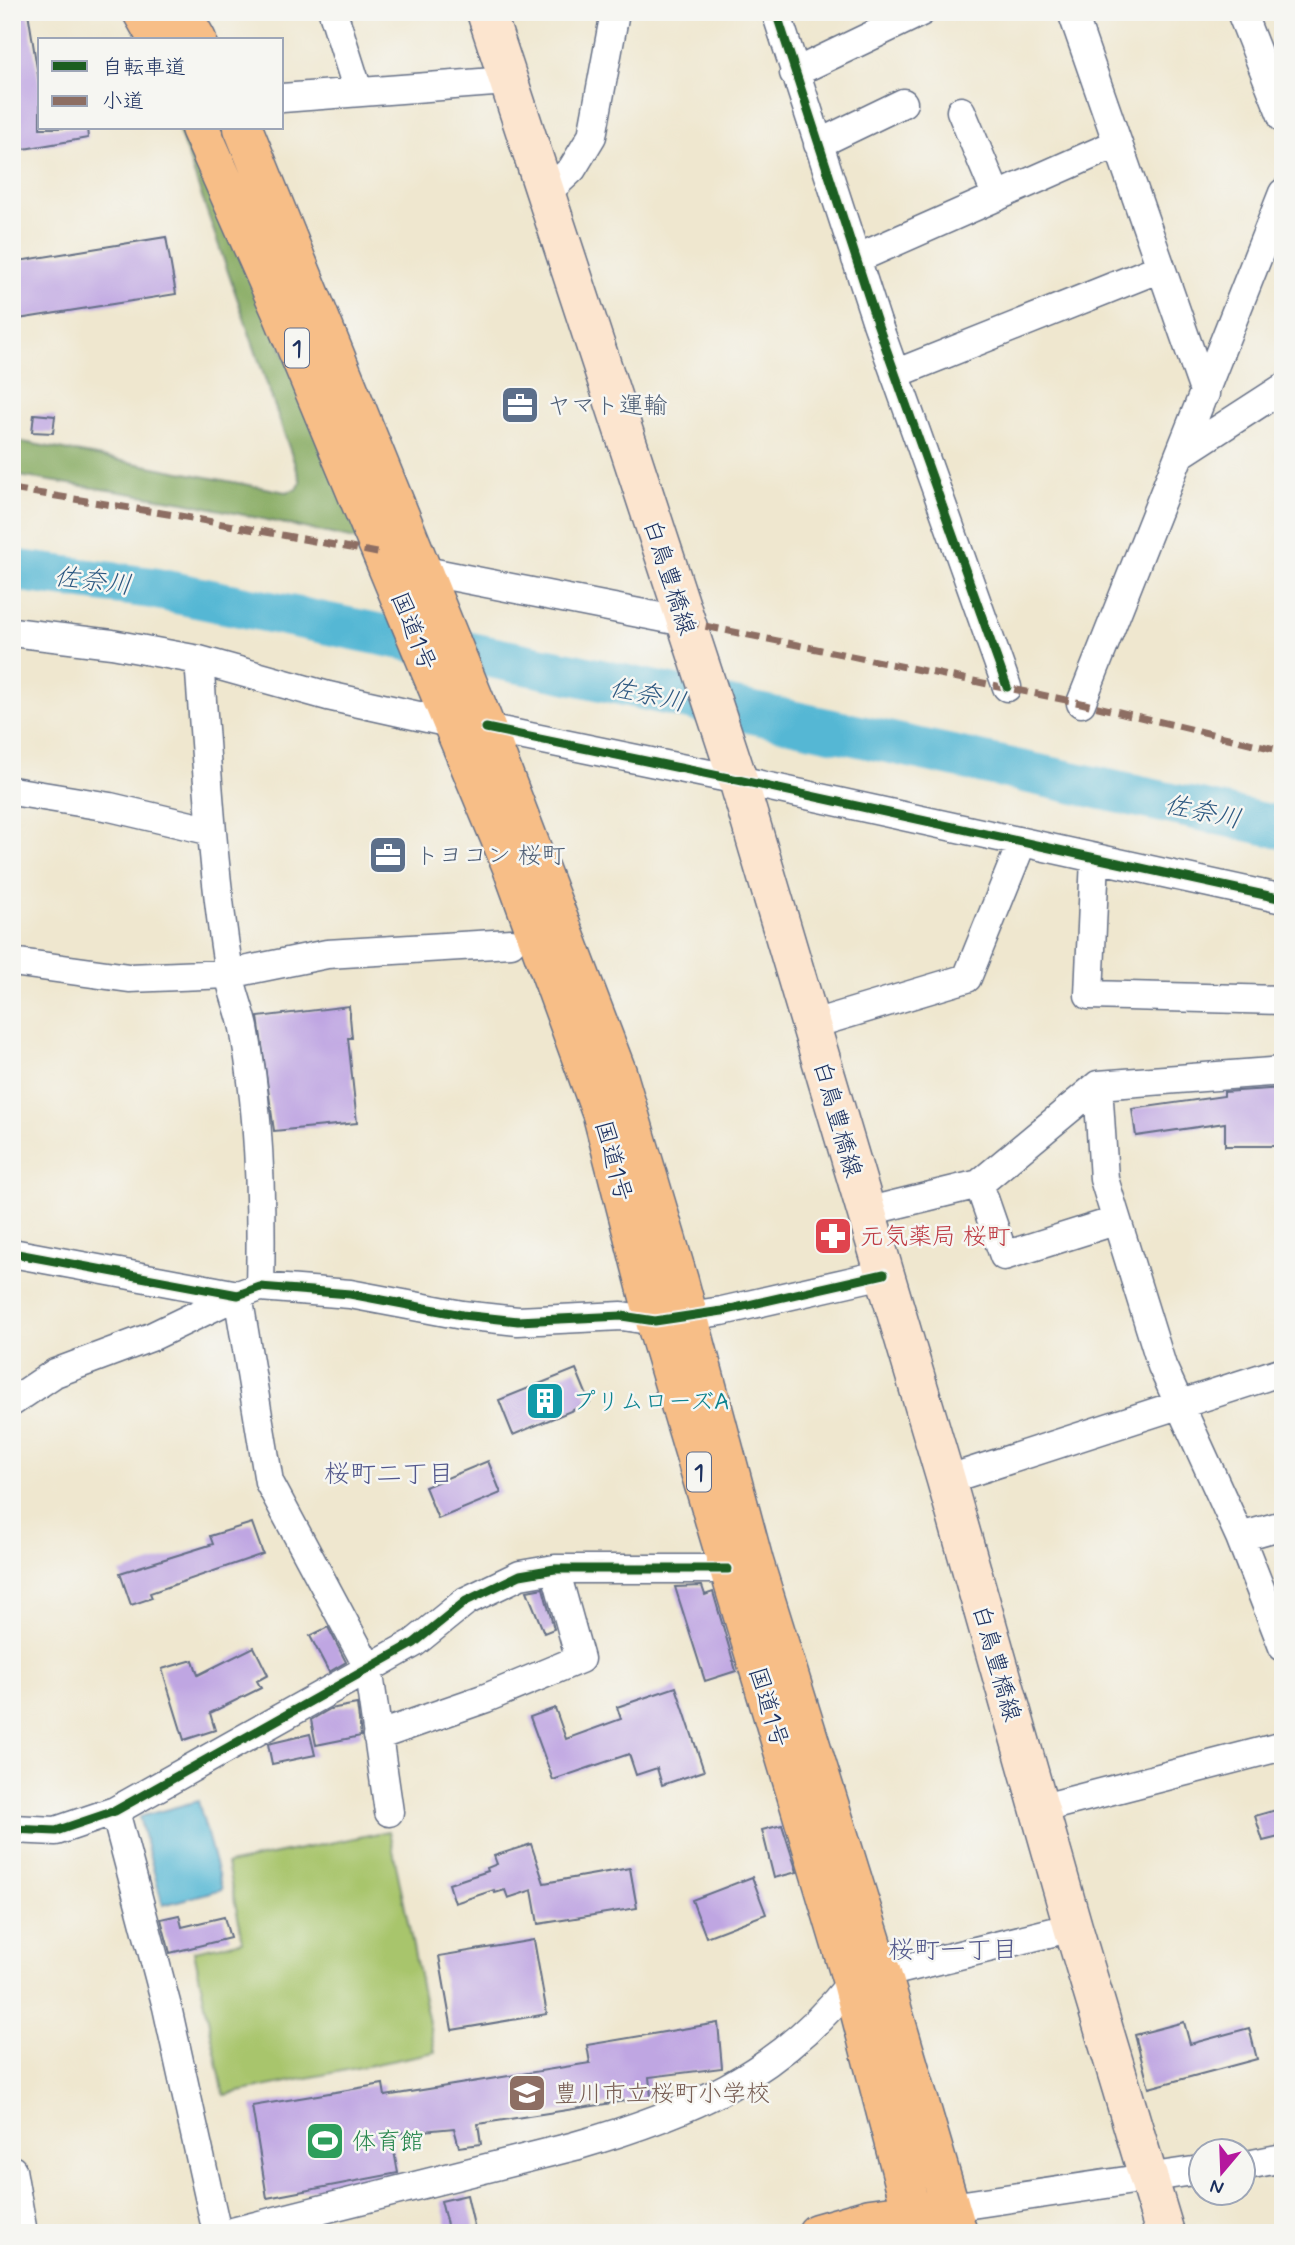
<svg xmlns="http://www.w3.org/2000/svg" width="1295" height="2245" viewBox="0 0 1295 2245" font-family="Mynerve,'Klee One',sans-serif">
	<rect width="100%" height="100%" fill="#f6f6f2"/>
	<filter id="ink" filterUnits="userSpaceOnUse"><feTurbulence type="fractalNoise" baseFrequency=".0143" numOctaves="2"/><feDisplacementMap in="SourceGraphic" scale="14" xChannelSelector="R" yChannelSelector="G"/><feConvolveMatrix kernelMatrix="1 2 1 2 8 2 1 2 1" color-interpolation-filters="sRGB"/></filter>
	<filter id="wash" filterUnits="userSpaceOnUse"><feTurbulence type="fractalNoise" baseFrequency=".00686" numOctaves="4" result="noise"/><feDisplacementMap in="SourceGraphic" scale="28" xChannelSelector="R" yChannelSelector="G"/><feGaussianBlur stdDeviation="1.57" result="paint"/><feColorMatrix in="noise" values="0 0 0 0 0 0 0 0 0 0 0 0 0 0 0 0 0 1.4 0 .05"/><feComposite in="paint" operator="in"/></filter>
	<g filter="url(#wash)">
		<rect width="100%" height="100%" fill="#efe7cf"/>
		<!-- green -->
		<path fill="#a8c56c" stroke="#627a65" stroke-width="2" d="M389 1831 435 2052 224 2095 194 1951 243 1941 227 1864Z"/>
		<!-- forest -->
		<path fill="#86aa60" stroke="#506c5f" stroke-width="2" d="M178 128H188L364 541 184 502 12 475V440L286 492 297 489 301 482Z"/>
		<!-- water -->
		<path fill="#55b7d4" stroke="#387399" stroke-width="2" d="M198 1801 222 1889 163 1905 139 1817Z"/>
		<g fill="none" stroke-linecap="round" stroke-linejoin="round">
			<!-- river -->
			<path stroke="#55b7d4" stroke-width="42" d="M12 570 152 588 569 673 1283 828"/>
		</g>
		<g id="blocks">
			<!-- building -->
			<path fill="#bfa6e2" d="M12 12H28L40 87V128H87L88 138 12 151Z
				M166 237 176 294 12 320V262Z
				M34 414 55 416 53 433 32 432Z
				M349 1006 352 1038H348L357 1123 274 1131 258 1017Z
				M1283 1088V1146H1225V1123L1136 1136 1132 1109 1224 1096V1092Z
				M576 1369 590 1403 513 1435 499 1400Z
				M488 1461 501 1493 438 1519 425 1487Z
				M252 1523 263 1554 150 1593 152 1598 131 1605 120 1573 213 1544 210 1536Z
				M702 1586 705 1595 713 1592 736 1671 705 1681 675 1587Z
				M543 1588 554 1629 544 1633 527 1591Z
				M328 1627 346 1662 329 1672 310 1636Z
				M254 1647 268 1675 257 1681 261 1688 210 1713 215 1730 184 1740 162 1669 193 1660 198 1675Z
				M676 1687 704 1771 662 1785 657 1768 636 1775 629 1754 553 1780 530 1717 555 1708 566 1739 621 1719 617 1707Z
				M357 1704 361 1736 316 1745 311 1720 330 1709Z
				M310 1734 315 1755 272 1764 268 1744Z
				M1283 1808V1836L1263 1841 1255 1816Z
				M782 1825 797 1872 774 1878 762 1830Z
				M531 1844 544 1883 630 1868 637 1908 538 1924 532 1890 508 1898 505 1890 495 1893 494 1890 455 1903 449 1884 488 1871 487 1868 497 1864 494 1856Z
				M752 1877 766 1914 706 1937 692 1900Z
				M179 1915 182 1927 224 1917 230 1938 170 1953 161 1919Z
				M534 1940 547 2014 452 2030 439 1956Z
				M1184 2022 1190 2044 1249 2028 1257 2059 1149 2088 1135 2035Z
				M718 2023 722 2068 649 2077 651 2097 478 2124 481 2144 459 2147 454 2128 391 2134 398 2173 267 2198 252 2106 383 2084 385 2096 590 2063 587 2045Z
				M467 2195 475 2230 449 2233 441 2201Z"/>
		</g>
	</g>
	<g filter="url(#ink)">
		<use href="#blocks" fill-opacity="0" stroke="#656f86" stroke-width="2"/>
		<g fill="none" stroke-linecap="round" stroke-linejoin="round">
			<defs>
				<path id="street" d="M333 12 358 91
					M776 12 877 323 1007 687
					M1072 12 1205 394
					M1241 12 1283 118
					M794 73 921 12
					M282 98 507 81
					M961 111 997 197
					M818 144 903 103
					M544 195 572 169 592 136 615 12
					M856 259 1116 144
					M895 374 1160 268
					M1181 454 1283 388
					M420 570 685 622
					M12 632 112 644 199 660 328 696 450 723
					M199 660C207 764 212 869 229 972 232 991 240 1009 244 1028 260 1113 262 1202 260 1287
					M1081 703 1283 193
					M486 728 738 780 1283 899
					M12 791 110 807 212 831
					M1095 858 1089 995 1283 1000
					M12 962 129 978 229 974 327 954 511 943
					M810 1025 967 978 1022 842
					M1098 1085 1104 1179 1162 1366 1240 1537 1283 1647
					M979 1184 1004 1256 1115 1221
					M865 1212 979 1184 1098 1085 1283 1071
					M12 1253 238 1295 260 1287 350 1294 462 1315 518 1321 622 1316 655 1321 722 1311 884 1274
					M12 1402 55 1373 151 1337 238 1295 269 1482 368 1667 389 1812
					M946 1480 1283 1371
					M1240 1537 1283 1525
					M377 1736 486 1698 580 1659 555 1569
					M1039 1809 1283 1746
					M115 1811 167 2007 217 2233
					M12 1829 56 1831 115 1811 414 1643 466 1601 520 1575 555 1569H728
					M882 1974 1073 1927
					M1242 2166 1283 2158
					M12 2170 23 2233
					M951 2207 1200 2170
					M228 2233 575 2146C687 2114 778 2076 852 1982"/>
				<path id="secondary" d="M486 12 738 780 946 1480 1073 1927 1165 2233"/>
				<path id="primary" d="M817 2233 870 2218 945 2208"/>
				<path id="highway" d="M142 12 158 40
					M181 12 197 40
					M200 128 280 309 511 865 602 1115 655 1321 852 1982 917 2233
					M243 128 486 728 617 1072 679 1281 754 1562 882 1974 958 2233"/>
			</defs>
			<!-- street casing -->
			<use href="#street" stroke="#656f86" stroke-width="31"/>
			<!-- secondary casing -->
			<use href="#secondary" stroke="#656f86" stroke-width="41"/>
			<!-- primary casing -->
			<use href="#primary" stroke="#656f86" stroke-width="41"/>
			<!-- highway casing -->
			<use href="#highway" stroke="#656f86" stroke-width="41"/>
			<!-- street -->
			<use href="#street" stroke="#fff" stroke-width="28"/>
			<!-- secondary -->
			<use href="#secondary" stroke="#fce5cf" stroke-width="38"/>
			<!-- primary -->
			<use href="#primary" stroke="#f7be87" stroke-width="38"/>
			<!-- highway -->
			<use href="#highway" stroke="#f7be87" stroke-width="38"/>
			<!-- quiet -->
			<path stroke="#8d6e63" stroke-width="7" stroke-dasharray="14 7" stroke-linecap="butt" d="M12 489 180 516 383 554
				M685 622 1081 703 1283 751"/>
			<defs>
				<path id="cycleway" d="M776 12 877 323 1007 687
					M486 728 738 780 1283 899
					M12 1253 238 1295 260 1287 350 1294 462 1315 518 1321 622 1316 655 1321 722 1311 884 1274
					M12 1829 56 1831 115 1811 414 1643 466 1601 520 1575 555 1569H728"/>
			</defs>
			<!-- cycleway casing -->
			<use href="#cycleway" stroke="#f6f6f2" stroke-width="13"/>
			<!-- cycleway -->
			<use href="#cycleway" stroke="#1b5e20" stroke-width="9"/>
		</g>
	</g>
	<!-- icons -->
	<defs>
		<symbol id="office-square" viewBox="-11 -11 22 22"><rect x="-9" y="-9" width="18" height="18" rx="4" fill="#5c6f8a" stroke="#f6f6f2"/><path d="M-6-3h4V-5.5h4V-3h4V5H-6ZM-1-4.5V-3h2v-1.5ZM-6 0V1H6V0Z" fill="#fff"/></symbol>
		<symbol id="pharmacy-square" viewBox="-11 -11 22 22"><rect x="-9" y="-9" width="18" height="18" rx="4" fill="#e0444e" stroke="#f6f6f2"/><path d="M-2-6h4v4h4v4h-4v4h-4v-4h-4v-4h4Z" fill="#fff"/></symbol>
		<symbol id="building-square" viewBox="-11 -11 22 22"><rect x="-9" y="-9" width="18" height="18" rx="4" fill="#0f9aa8" stroke="#f6f6f2"/><path d="M-4-6H4V6H1V3H-1V6H-4ZM-2.5-4.3h1.7v1.8h-1.7ZM.8-4.3h1.7v1.8H.8ZM-2.5-1h1.7V.8h-1.7ZM.8-1h1.7V.8H.8Z" fill="#fff"/></symbol>
		<symbol id="school-square" viewBox="-11 -11 22 22"><rect x="-9" y="-9" width="18" height="18" rx="4" fill="#8d6e63" stroke="#f6f6f2"/><path d="M0-5L7-2L0 1L-7-2ZM-4 1L0 2.5L4 1V4Q0 6-4 4Z" fill="#fff"/></symbol>
		<symbol id="stadium-square" viewBox="-11 -11 22 22"><rect x="-9" y="-9" width="18" height="18" rx="4" fill="#2e9e5b" stroke="#f6f6f2"/><path d="M0-5a6.5 5 0 1 0 0 10a6.5 5 0 1 0 0-10ZM-3.5-1.8h7v3.6h-7Z" fill="#fff"/></symbol>
	</defs>
	<g fill-rule="evenodd">
		<use href="#office-square" x="498" y="383" width="44" height="44"/>
		<use href="#office-square" x="366" y="833" width="44" height="44"/>
		<use href="#pharmacy-square" x="811" y="1214" width="44" height="44"/>
		<use href="#building-square" x="523" y="1379" width="44" height="44"/>
		<use href="#school-square" x="505" y="2071" width="44" height="44"/>
		<use href="#stadium-square" x="303" y="2119" width="44" height="44"/>
	</g>
	<g text-anchor="middle" stroke-width="5" stroke-linejoin="round" paint-order="stroke">
		<!-- shield labels -->
		<g fill="#f6f6f2" stroke="#5d6b8a" stroke-width="2">
			<rect x="285" y="328.5" width="24" height="39" rx="5"/>
			<rect x="687" y="1452.5" width="24" height="39" rx="5"/>
		</g>
		<g font-size="23" font-weight="bold" fill="#1b2f5e">
			<text x="297" y="356">1</text>
			<text x="699" y="1480">1</text>
		</g>
		<!-- service labels -->
		<g font-size="24" fill="#4e5e75" stroke="#f6f6f2" text-anchor="start">
			<text x="547" y="413">ヤマト運輸</text>
			<text x="415" y="863">トヨコン 桜町</text>
		</g>
		<!-- street labels -->
		<g font-size="24" fill="#1b2f5e" stroke="#f6f6f2">
			<text transform="translate(670 577) rotate(72)" y="8">白鳥豊橋線</text>
			<text transform="translate(414 631) rotate(68)" y="8">国道1号</text>
			<text transform="translate(838 1119) rotate(74)" y="8">白鳥豊橋線</text>
			<text transform="translate(614 1161) rotate(75)" y="8">国道1号</text>
			<text transform="translate(997 1663) rotate(74)" y="8">白鳥豊橋線</text>
			<text transform="translate(769 1707) rotate(73)" y="8">国道1号</text>
		</g>
		<!-- health labels -->
		<g font-size="24" fill="#be3a42" stroke="#f6f6f2" text-anchor="start">
			<text x="860" y="1244">元気薬局 桜町</text>
		</g>
		<!-- culture labels -->
		<g font-size="24" fill="#0d838f" stroke="#f6f6f2" text-anchor="start">
			<text x="572" y="1409">プリムローズA</text>
		</g>
		<!-- education labels -->
		<g font-size="24" fill="#785e54" stroke="#f6f6f2" text-anchor="start">
			<text x="554" y="2101">豊川市立桜町小学校</text>
		</g>
		<!-- leisure labels -->
		<g font-size="24" fill="#27864d" stroke="#f6f6f2" text-anchor="start">
			<text x="352" y="2149">体育館</text>
		</g>
		<!-- water labels -->
		<g font-size="26" font-style="italic" fill="#2c5881" stroke="#f6f6f2">
			<text transform="translate(93 580) rotate(7)" y="9">佐奈川</text>
			<text transform="translate(648 694) rotate(12)" y="9">佐奈川</text>
			<text transform="translate(1203 811) rotate(12)" y="9">佐奈川</text>
		</g>
		<!-- neighbourhood labels -->
		<g font-size="26" fill="#54598c" stroke="#f6f6f2">
			<text x="389" y="1482">桜町二丁目</text>
			<text x="953" y="1958">桜町一丁目</text>
		</g>
	</g>
	<!-- margin -->
	<rect width="1295" height="2245" fill="none" stroke="#f6f6f2" stroke-width="42"/>
	<!-- legend -->
	<rect x="38" y="38" width="245" height="91" fill="#f6f6f2" stroke="#9ea6b7" stroke-width="2"/>
	<rect x="52" y="61" width="35" height="10" fill="#1b5e20" stroke="#9ea6b7" stroke-width="2"/>
	<text x="102" y="74" font-size="21" fill="#1b2f5e">自転車道</text>
	<rect x="52" y="96" width="35" height="10" fill="#8d6e63" stroke="#9ea6b7" stroke-width="2"/>
	<text x="102" y="108" font-size="21" fill="#1b2f5e">小道</text>
	<!-- north arrow -->
	<g transform="translate(1222 2172) rotate(199)"><circle r="33" fill="#f6f6f2" stroke="#9ea6b7" stroke-width="2"/>
	<path d="M0-5L12 26L0 18L-12 26Z" fill="#b5179e"/>
	<text y="-10" font-size="19" font-weight="bold" text-anchor="middle" fill="#1b2f5e">N</text>
	</g>
</svg>
